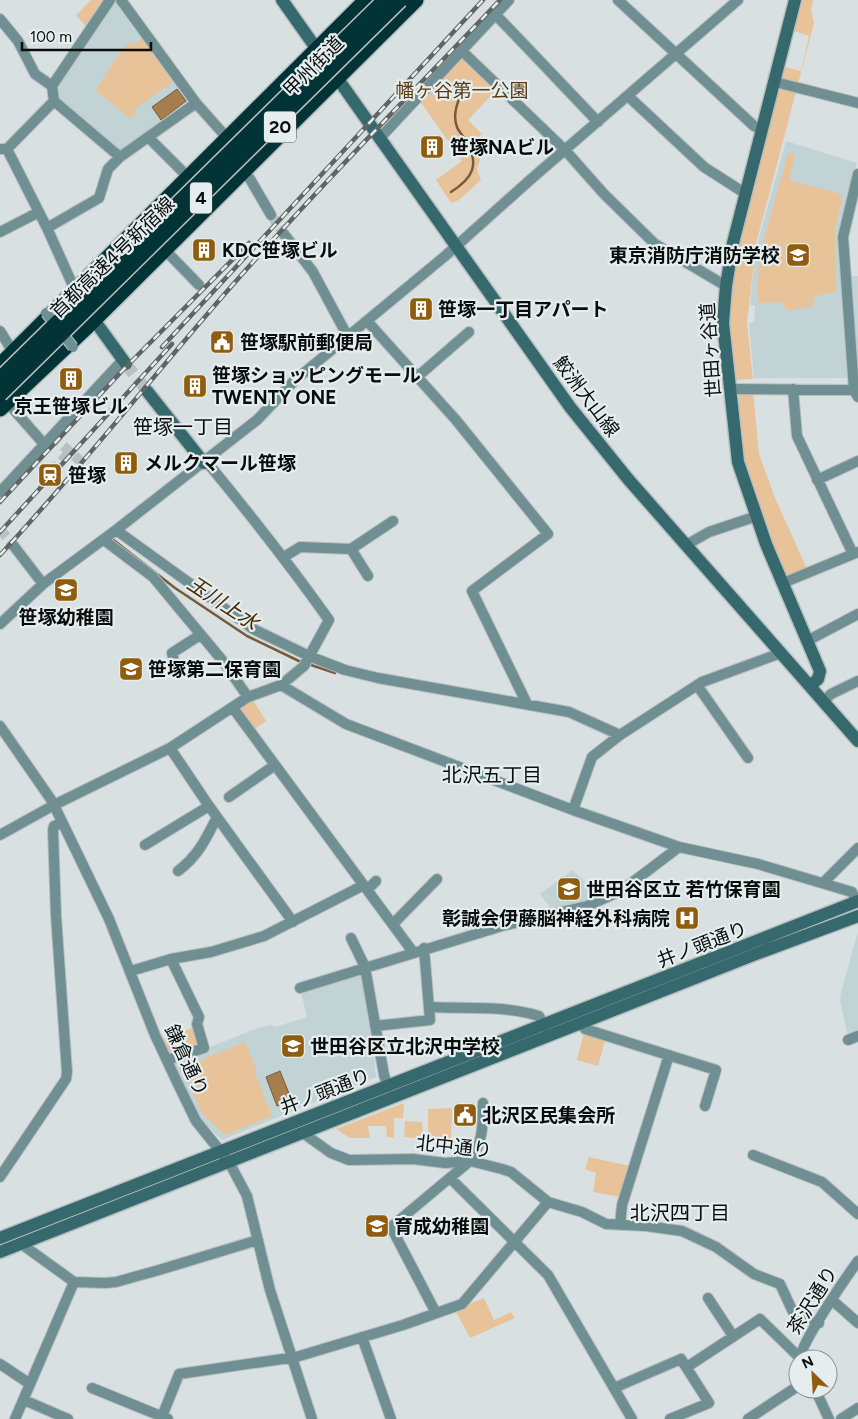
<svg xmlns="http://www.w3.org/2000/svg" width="858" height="1419" viewBox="0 0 858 1419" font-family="Figtree,'Noto Sans JP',sans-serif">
	<rect width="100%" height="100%" fill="#d8e0e1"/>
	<!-- built -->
	<path fill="#c2d3d5" d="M114 0H118L193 101 122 154 60 101 56 86Z
		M786 141 857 163 839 232 842 277 858 276V378H754L749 323 754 322 755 305H750L754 263 760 234Z
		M573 870 600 897 551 909 540 894Z
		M858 931V1030L848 1036 840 1001 841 993Z
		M359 974 362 976 371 1028 376 1077 222 1140 200 1119 173 1062 255 1029 270 1025 275 1027 307 1017 301 992Z"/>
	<!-- green -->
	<path fill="#e8c298" d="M91 0H108L88 29 76 15Z
		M798 0H813L811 10 814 23 756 244 747 323 753 379 734 380 729 324 734 251 782 66 801 71 809 36 791 30Z
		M142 38 173 82 135 109 136 114 131 119 96 91 97 88 122 49 130 42 133 45Z
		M463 55 499 87 468 120 482 134 480 135 484 142 477 146 476 153 480 160 477 169 481 180 459 200 451 203 436 180 462 161 420 101Z
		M788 153 795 155 789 180 843 195 835 229 836 292 815 296 812 307 787 310 782 302 757 303 759 257Z
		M753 391 759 454 775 498 807 569 791 575 784 574 744 458 736 396 737 392Z
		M253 700 266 721 253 730 239 708Z
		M193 1028 198 1046 168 1055 161 1039Z
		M584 1032 606 1037 598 1066 577 1060Z
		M245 1042 257 1070 254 1071 272 1116 225 1135 201 1112 187 1079 192 1077 187 1066Z
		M404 1103 403 1118H394V1138L387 1137 386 1126H368L370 1138H350L336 1129Z
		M452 1108 451 1141 428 1139V1109Z
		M405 1121 422 1122 423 1139 404 1137Z
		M589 1157 630 1166 621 1197 593 1192 596 1173 585 1169Z
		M484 1298 494 1320 511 1312 515 1318 470 1338 456 1312 457 1309Z"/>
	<!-- water -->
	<path fill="#a67d4d" stroke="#775b3a" d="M177 89 186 101 161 120 152 107Z
		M280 1071 292 1101 277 1106 266 1077Z"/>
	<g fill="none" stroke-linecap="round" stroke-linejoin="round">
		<!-- stream -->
		<path stroke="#775b3a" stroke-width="2.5" d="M451 192C473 178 480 165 466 140 463 136 459 132 457 127 453 117 456 106 460 97
			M111 538 175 588 247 636 303 663
			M308 664 335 673"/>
		<!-- street-tunnel -->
		<path stroke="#b9c0c1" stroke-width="10" stroke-dasharray="10 5" stroke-linecap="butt" d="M271 215 284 234
			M52 436 86 466
			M51 472 70 452
			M0 529 13 545"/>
		<!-- secondary-tunnel -->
		<path stroke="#b9c0c1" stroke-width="12" stroke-dasharray="12 6" stroke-linecap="butt" d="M126 364 147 391"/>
		<defs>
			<path id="street" d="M110 0 52 86 54 101 120 157
				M121 0 196 103 228 139
				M618 0 754 126 762 130
				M496 15 598 122
				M0 19 18 41 35 74 52 86
				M462 51 565 150 604 194 655 244 726 286
				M775 82 858 103
				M628 96 704 167 746 194
				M148 137 189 178
				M379 139 509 0
				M0 149H7L47 228 75 290
				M7 149 54 101
				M243 172 250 179 271 215
				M858 174 843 237 853 376 854 390 858 397
				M47 228 99 198 108 169 120 157 196 103
				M0 232 39 212
				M284 234 313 272 348 337
				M165 250 199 285
				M368 322 456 420 548 534 472 591 527 704
				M0 331 13 352
				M417 377 469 332
				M730 389 858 390
				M793 389 797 436 853 554
				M7 402 44 444
				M817 480 858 461
				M0 492 119 364
				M116 530 253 629 309 656 345 670 378 678 569 712 620 735
				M104 540 153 577 222 660 248 697
				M13 545 43 584
				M686 545 709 532 757 516
				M351 549 368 576
				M284 557 300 547 351 549 393 521
				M783 583 858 552
				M0 624 43 584 116 530 257 420 294 381 444 257 530 180 738 0
				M807 641 858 614
				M174 661 172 653 200 635
				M281 685 346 724 573 810 679 847 758 864 852 892 856 902
				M697 685 748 758
				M823 702 831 694 858 681
				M233 708 413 952
				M0 726 52 801 109 919 155 1035 177 1082 196 1121 229 1162 247 1196 270 1290 312 1419
				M170 748 209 806 293 922
				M229 797 275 765
				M573 810 592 757 620 735 702 682 781 653
				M0 835 54 805 170 748 248 697 281 685 304 666 329 620C290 565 249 513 206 461
				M145 845 209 806
				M178 871C198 856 206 839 217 817
				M823 883 858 848
				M368 889 376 881
				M393 924 437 879
				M351 938 365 967 384 1075 388 1087
				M131 971 171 959 211 952 264 936 364 885
				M300 988 502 926 587 906 621 891 679 847
				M430 1007C465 1009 505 1005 539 1016L544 1026
				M582 1023 585 1029 716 1070 705 1106
				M375 1026 430 1020 424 948
				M848 1040 858 1036
				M167 1060 204 1048 197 1024 199 1017 171 959
				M303 1133 331 1153 349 1160 413 1159 445 1163 470 1161 502 1169 511 1172 548 1202 582 1212 606 1224 646 1226 682 1231 716 1247 754 1274 780 1284 793 1312 819 1323
				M753 1155 822 1182 858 1214
				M0 1177 66 1079 67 1072 56 916 53 830 54 826 62 823
				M451 1179 548 1275 632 1419
				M620 1225 622 1205 669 1055
				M20 1243 74 1282 105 1283 116 1282 159 1270 258 1240
				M708 1298 733 1336
				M832 1300 858 1323
				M436 1313 391 1227 470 1161C483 1143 483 1125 483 1103
				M362 1337 391 1419
				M800 1359C800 1344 847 1276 858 1261
				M0 1364 30 1384
				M687 1367 760 1319 800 1358
				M92 1388 168 1419
				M614 1388 681 1359 709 1403 670 1419
				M815 1389 829 1419
				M24 1400 68 1419
				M15 1419 74 1282
				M161 1419 179 1374 296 1357 403 1325 462 1304 548 1202
				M748 1419 798 1386
				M841 1419 858 1408"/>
			<path id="secondary" d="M282 0 570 407 628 479 858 741
				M795 0 733 243 726 286 723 323 738 462 766 544 820 671 818 679 810 686
				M89 313 126 364
				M147 391 204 463
				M0 1238 858 901
				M0 1252 756 954 858 916"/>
			<path id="highway" d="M0 365 366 0
				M0 409 87 327 416 0"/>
		</defs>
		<!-- street casing -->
		<use href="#street" stroke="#b7bebf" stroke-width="12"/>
		<!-- secondary casing -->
		<use href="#secondary" stroke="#b7bebf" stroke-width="15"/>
		<!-- highway casing -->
		<use href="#highway" stroke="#b7bebf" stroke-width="18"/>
		<!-- street -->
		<use href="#street" stroke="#6f8f92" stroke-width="10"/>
		<!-- secondary -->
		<use href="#secondary" stroke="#36696e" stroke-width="12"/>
		<!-- highway -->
		<use href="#highway" stroke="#023337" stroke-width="15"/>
		<defs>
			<path id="rail" d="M162 347 483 0
				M0 502 122 371 249 243
				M0 532 172 344
				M0 555C80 469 152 377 229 289 316 190 409 96 500 0"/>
		</defs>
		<!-- rail casing -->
		<use href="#rail" stroke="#5f6464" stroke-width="4.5"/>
		<!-- rail -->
		<use href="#rail" stroke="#e5edee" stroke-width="2.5" stroke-dasharray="8" stroke-linecap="butt"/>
		<defs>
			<path id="street-bridge" d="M46 313 73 347"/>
			<path id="highway-bridge" d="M0 379 385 0
				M0 394 400 0"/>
		</defs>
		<!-- street-bridge casing -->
		<use href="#street-bridge" stroke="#b7bebf" stroke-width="12" stroke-linecap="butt"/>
		<!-- highway-bridge casing -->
		<use href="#highway-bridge" stroke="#b7bebf" stroke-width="18" stroke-linecap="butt"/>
		<!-- street-bridge -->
		<use href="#street-bridge" stroke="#6f8f92" stroke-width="10"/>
		<!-- highway-bridge -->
		<use href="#highway-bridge" stroke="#023337" stroke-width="15"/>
	</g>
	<!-- icons -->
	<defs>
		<symbol id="building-square" viewBox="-11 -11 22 22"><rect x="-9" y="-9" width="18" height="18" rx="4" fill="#905c0d" stroke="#e5edee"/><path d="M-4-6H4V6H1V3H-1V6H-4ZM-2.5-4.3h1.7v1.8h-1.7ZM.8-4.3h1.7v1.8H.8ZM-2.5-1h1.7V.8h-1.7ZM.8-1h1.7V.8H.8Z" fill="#fff"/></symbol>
		<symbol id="university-square" viewBox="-11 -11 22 22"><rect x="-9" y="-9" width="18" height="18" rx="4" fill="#905c0d" stroke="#e5edee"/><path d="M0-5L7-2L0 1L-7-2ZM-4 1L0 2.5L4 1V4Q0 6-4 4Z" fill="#fff"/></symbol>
		<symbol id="civic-square" viewBox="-11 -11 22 22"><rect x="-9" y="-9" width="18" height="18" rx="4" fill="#905c0d" stroke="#e5edee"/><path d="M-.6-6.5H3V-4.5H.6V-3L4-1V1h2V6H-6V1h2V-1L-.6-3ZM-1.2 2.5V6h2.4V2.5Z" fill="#fff"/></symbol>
		<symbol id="station-square" viewBox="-11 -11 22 22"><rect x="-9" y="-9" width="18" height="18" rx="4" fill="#905c0d" stroke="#e5edee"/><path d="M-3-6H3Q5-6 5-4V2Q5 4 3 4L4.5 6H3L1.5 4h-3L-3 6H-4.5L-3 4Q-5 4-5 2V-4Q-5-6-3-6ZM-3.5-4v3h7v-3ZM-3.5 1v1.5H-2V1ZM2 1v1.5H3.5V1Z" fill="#fff"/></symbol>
		<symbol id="school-square" viewBox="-11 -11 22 22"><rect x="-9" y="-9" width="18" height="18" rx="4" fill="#905c0d" stroke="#e5edee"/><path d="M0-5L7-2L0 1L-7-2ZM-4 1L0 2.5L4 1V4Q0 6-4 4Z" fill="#fff"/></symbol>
		<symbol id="hospital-square" viewBox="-11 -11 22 22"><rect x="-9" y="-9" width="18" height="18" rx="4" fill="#905c0d" stroke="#e5edee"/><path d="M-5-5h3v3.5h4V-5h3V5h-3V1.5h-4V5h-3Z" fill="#fff"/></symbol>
	</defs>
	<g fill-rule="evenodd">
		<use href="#building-square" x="418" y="133" width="28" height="28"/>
		<use href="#building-square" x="190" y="236" width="28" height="28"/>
		<use href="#university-square" x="784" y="241" width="28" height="28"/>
		<use href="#building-square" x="407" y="295" width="28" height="28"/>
		<use href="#civic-square" x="208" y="328" width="28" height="28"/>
		<use href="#building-square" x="57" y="365" width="28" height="28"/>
		<use href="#building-square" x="181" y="372" width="28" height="28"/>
		<use href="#building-square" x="112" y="449" width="28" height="28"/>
		<use href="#station-square" x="36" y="461" width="28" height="28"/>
		<use href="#school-square" x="52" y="576" width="28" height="28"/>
		<use href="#school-square" x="117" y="655" width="28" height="28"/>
		<use href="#school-square" x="555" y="875" width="28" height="28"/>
		<use href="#hospital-square" x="673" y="904" width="28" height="28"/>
		<use href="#school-square" x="279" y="1032" width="28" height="28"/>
		<use href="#civic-square" x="451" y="1101" width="28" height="28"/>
		<use href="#school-square" x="363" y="1212" width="28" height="28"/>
	</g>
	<g text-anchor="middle" stroke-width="4.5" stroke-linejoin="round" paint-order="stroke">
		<!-- shield labels -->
		<g fill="#e5edee" stroke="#4c5050" stroke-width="1">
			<rect x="264" y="111.5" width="32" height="31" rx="4"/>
			<rect x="190" y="182.5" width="22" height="31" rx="4"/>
		</g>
		<g font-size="18" font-weight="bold" fill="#0a0d0d">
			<text x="280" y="133">20</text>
			<text x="201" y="204">4</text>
		</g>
		<!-- street labels -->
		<g font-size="19" fill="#0a0d0d" stroke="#e5edee">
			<text transform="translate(313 66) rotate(-45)" y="7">甲州街道</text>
			<text transform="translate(112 257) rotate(-44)" y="7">首都高速4号新宿線</text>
			<text transform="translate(710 350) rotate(-94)" y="7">世田ヶ谷道</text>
			<text transform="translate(587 396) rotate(53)" y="7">鮫洲大山線</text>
			<text transform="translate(702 944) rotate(-21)" y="7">井ノ頭通り</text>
			<text transform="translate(187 1060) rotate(65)" y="7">鎌倉通り</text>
			<text transform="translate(325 1091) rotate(-21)" y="7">井ノ頭通り</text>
			<text transform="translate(454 1146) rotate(6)" y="7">北中通り</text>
			<text transform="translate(812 1300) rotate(-58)" y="7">茶沢通り</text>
		</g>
		<!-- park labels -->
		<g font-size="19" fill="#583b14" stroke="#e5edee">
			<text x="462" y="97">幡ヶ谷第一公園</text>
		</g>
		<!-- poi labels -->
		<g font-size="19" font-weight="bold" fill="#0a0d0d" stroke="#e5edee" text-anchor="start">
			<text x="450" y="154">笹塚NAビル</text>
			<text x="222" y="257">KDC笹塚ビル</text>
			<text x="780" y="262" text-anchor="end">東京消防庁消防学校</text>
			<text x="438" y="316">笹塚一丁目アパート</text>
			<text x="240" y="349">笹塚駅前郵便局</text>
			<text x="212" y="382">笹塚ショッピングモール<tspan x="212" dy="22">TWENTY ONE</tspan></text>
			<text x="71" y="413" text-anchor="middle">京王笹塚ビル</text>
			<text x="144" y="470">メルクマール笹塚</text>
			<text x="68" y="482">笹塚</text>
			<text x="66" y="624" text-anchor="middle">笹塚幼稚園</text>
			<text x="148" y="676">笹塚第二保育園</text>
			<text x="586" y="896">世田谷区立 若竹保育園</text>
			<text x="670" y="925" text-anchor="end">彰誠会伊藤脳神経外科病院</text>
			<text x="310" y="1053">世田谷区立北沢中学校</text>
			<text x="482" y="1122">北沢区民集会所</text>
			<text x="394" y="1233">育成幼稚園</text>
		</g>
		<!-- neighbourhood labels -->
		<g font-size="20" fill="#0a0d0d" stroke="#e5edee">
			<text x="183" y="434">笹塚一丁目</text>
			<text x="492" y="782">北沢五丁目</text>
			<text x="680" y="1220">北沢四丁目</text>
		</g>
		<!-- water labels -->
		<g font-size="20" font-style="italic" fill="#462a01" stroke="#e5edee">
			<text transform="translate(223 603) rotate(33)" y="7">玉川上水</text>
		</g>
	</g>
	<!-- north arrow -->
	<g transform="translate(813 1374) rotate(335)"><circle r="24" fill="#e5edee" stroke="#8d9394"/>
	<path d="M0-4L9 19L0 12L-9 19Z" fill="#905c0d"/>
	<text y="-8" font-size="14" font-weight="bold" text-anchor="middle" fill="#0a0d0d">N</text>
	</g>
	<!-- scale -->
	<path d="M22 42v8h129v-8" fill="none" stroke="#0a0d0d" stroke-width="2.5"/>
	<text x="30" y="42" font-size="15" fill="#0a0d0d" stroke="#e5edee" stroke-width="4" paint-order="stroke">100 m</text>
</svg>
